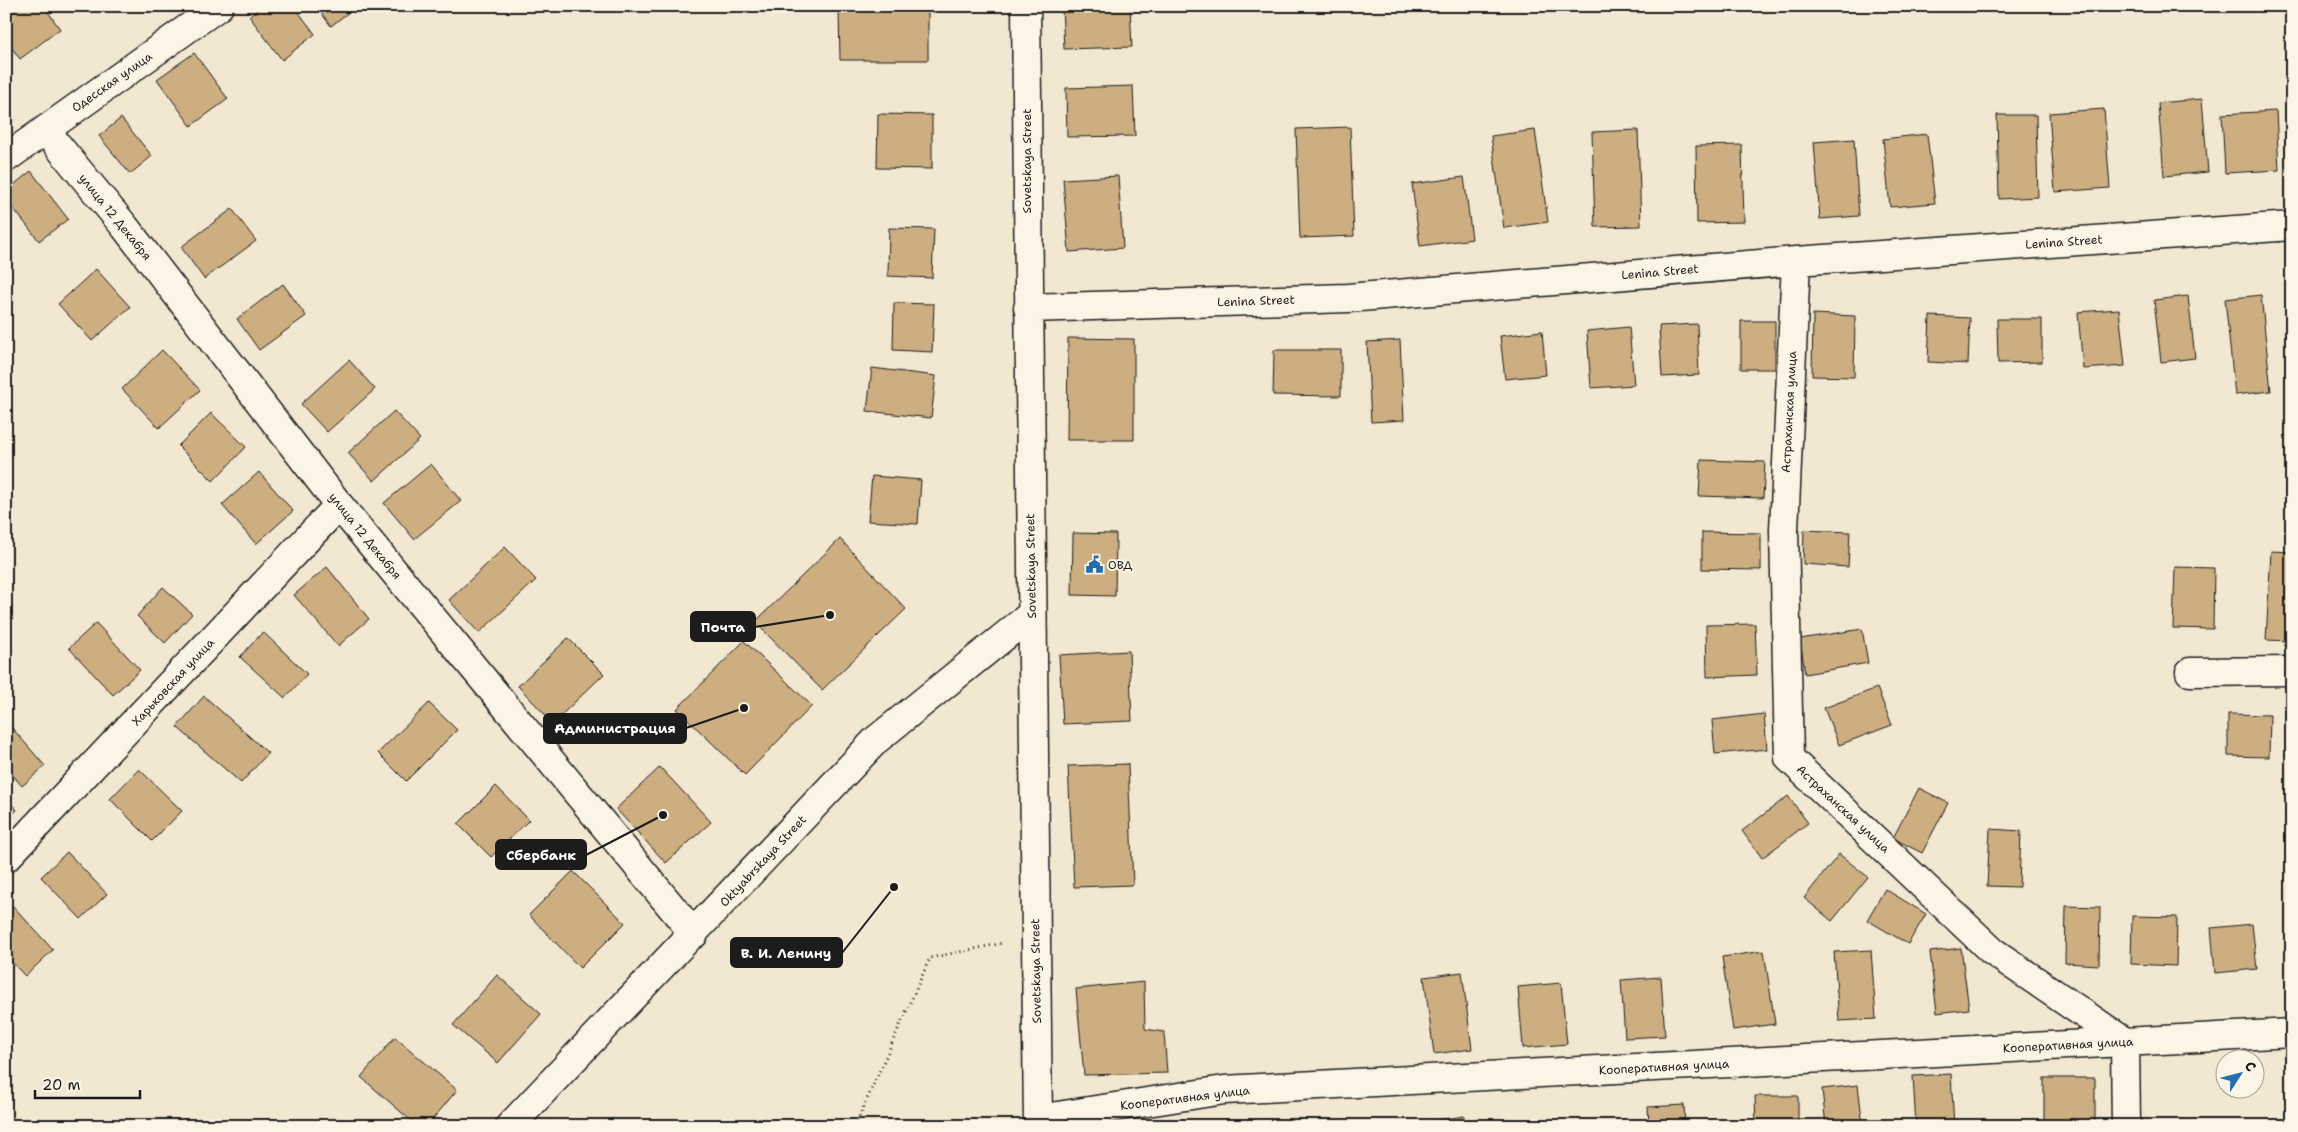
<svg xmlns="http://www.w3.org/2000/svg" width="2298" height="1132" viewBox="0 0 2298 1132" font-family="'Shantell Sans',sans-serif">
	<rect width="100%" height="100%" fill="#f2e7d1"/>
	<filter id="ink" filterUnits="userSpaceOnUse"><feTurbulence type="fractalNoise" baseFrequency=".02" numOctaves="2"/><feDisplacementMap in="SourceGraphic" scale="10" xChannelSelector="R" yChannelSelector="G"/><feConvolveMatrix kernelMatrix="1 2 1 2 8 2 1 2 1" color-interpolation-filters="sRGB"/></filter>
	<g filter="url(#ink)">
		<!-- building -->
		<path fill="#ccae81" stroke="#1c1c1c" d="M6 6H44L60 29 20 59 6 40Z
			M262 6H294L315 34 282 60 249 16Z
			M316 6H352L354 8 331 26Z
			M1062 6H1130L1132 47 1064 49Z
			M928 9V60H840L839 11Z
			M194 53 228 99 191 126 157 79Z
			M1133 86 1135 136 1067 137 1066 88Z
			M2202 99 2208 172 2164 176 2158 103Z
			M2104 109 2110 188 2055 192 2049 113Z
			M2276 111 2279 170 2225 173 2222 114Z
			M878 114 932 115V169L877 168Z
			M1997 115H2036L2038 197 1999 199Z
			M121 118 152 156 130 174 99 136Z
			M1350 127 1354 236 1300 238 1296 129Z
			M1535 130 1548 222 1504 228 1491 136Z
			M1638 130 1641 226 1595 227 1592 132Z
			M1927 134 1935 203 1890 207 1883 139Z
			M1854 139 1859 216 1820 219 1814 142Z
			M1742 145 1744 222 1697 223 1696 146Z
			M31 171 68 219 39 241 6 199V191Z
			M1118 176 1123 248 1069 252 1063 179Z
			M1464 177 1472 239 1420 246 1412 184Z
			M232 209 256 241 204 279 181 247Z
			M889 228 934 229 932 278 888 276Z
			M96 269 130 307 92 341 58 304Z
			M283 284 306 316 259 350 237 319Z
			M2261 295 2271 391 2235 395 2225 299Z
			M2188 296 2195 358 2161 362 2154 300Z
			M894 303 934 304 932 352 893 350Z
			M2119 309 2125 366 2083 369 2078 312Z
			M1813 314 1855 316 1854 377 1812 376Z
			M1930 316 1970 318 1968 364 1928 362Z
			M1997 319H2042V362L1998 363Z
			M1741 321H1775V369H1741Z
			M1697 324 1699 375 1662 377 1659 326Z
			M1629 327 1634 385 1591 388 1587 331Z
			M1542 331 1546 375 1505 379 1500 336Z
			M1068 338 1134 339V440H1067Z
			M1400 340 1404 420 1371 422 1367 342Z
			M162 350 200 390 159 428 122 389Z
			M1274 350H1341V396L1273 395Z
			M349 360 375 389 327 432 301 404Z
			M872 368 936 376 931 418 867 411Z
			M394 411 420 439 374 481 348 453Z
			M211 413 246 447 213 481 178 446Z
			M1701 460 1765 462 1763 498 1699 496Z
			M431 464 461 501 414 539 384 503Z
			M259 472 293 511 256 544 222 505Z
			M872 476 921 480 918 524 868 521Z
			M1804 530 1850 532 1848 567 1803 564Z
			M1702 532 1761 533V570L1702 569Z
			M1073 533 1116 534 1115 596 1072 595Z
			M840 539 906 609 822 690 755 622Z
			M505 547 536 580 479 633 449 600Z
			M2271 551 2292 552V641L2266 640Z
			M327 567 369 619 338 646 294 595Z
			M2175 567 2214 568 2213 629 2173 628Z
			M163 587 192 614 165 643 137 616Z
			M96 623 140 670 113 695 69 648Z
			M1755 624 1757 675 1707 677 1706 625Z
			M1862 629 1868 663 1805 674 1800 639Z
			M263 632 307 674 285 698 240 657Z
			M568 638 604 674 553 723 518 686Z
			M744 641 812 706 745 775 677 709Z
			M1129 651 1132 721 1063 724 1059 655Z
			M1877 688 1892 725 1839 745 1824 708Z
			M204 696 268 753 241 783 177 727Z
			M429 703 457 730 406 781 378 753Z
			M1764 714 1767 749 1715 754 1712 720Z
			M2228 714 2270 715 2269 757 2228 756Z
			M6 721 45 766 22 786 6 767Z
			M1128 764 1133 885 1074 887 1068 766Z
			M660 767 711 822 666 863 616 809Z
			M139 769 182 811 152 841 110 799Z
			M496 786 529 820 491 857 458 824Z
			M1919 788 1948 803 1922 853 1893 838Z
			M1788 796 1808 823 1762 858 1742 831Z
			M6 798 17 810 6 820Z
			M1990 829 2021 831 2019 887 1987 886Z
			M67 852 107 894 81 919 41 877Z
			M1839 854 1868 877 1832 921 1804 898Z
			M573 871 625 923 580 968 529 915Z
			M1885 889 1926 914 1908 944 1867 920Z
			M13 906 53 950 25 976 6 956V912Z
			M2066 906 2100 907 2099 965 2065 963Z
			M2132 916 2177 917 2176 966 2131 964Z
			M2252 924 2257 969 2215 973 2211 928Z
			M1961 948 1969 1009 1937 1013 1930 952Z
			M1871 950 1876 1019 1839 1021 1834 952Z
			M1764 951 1775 1024 1733 1030 1722 957Z
			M1462 972 1472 1049 1434 1054 1424 977Z
			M497 975 541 1014 498 1063 453 1025Z
			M1661 977 1665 1036 1625 1038 1621 980Z
			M1144 982 1145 1029 1164 1032 1167 1073 1084 1075 1076 989Z
			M1561 983 1567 1044 1523 1048 1518 987Z
			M395 1037 457 1090 427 1126H417L361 1077Z
			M1951 1074 1954 1126H1916L1913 1076Z
			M2044 1078H2095V1126H2044Z
			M1858 1085 1863 1126H1826L1822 1089Z
			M1755 1096H1798V1126H1756Z
			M1684 1105 1685 1126H1649L1648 1107Z
			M1464 1116 1465 1126H1400Z"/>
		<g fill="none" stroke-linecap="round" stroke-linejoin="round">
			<defs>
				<path id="minor" d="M1026 6 1038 1126
					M45 130 125 227 339 505 694 934
					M6 158 219 6
					M1796 261 1784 530 1789 758 1992 951 2125 1042 2126 1126
					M1028 308 1348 298 1796 261 2292 226
					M2190 672 2292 671
					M6 858 339 505
					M1038 1119 1224 1090 2292 1033
					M510 1126 876 740 1032 614"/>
			</defs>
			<!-- minor casing -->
			<use href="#minor" stroke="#1c1c1c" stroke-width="31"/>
			<!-- path -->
			<path stroke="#1c1c1c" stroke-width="3" stroke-dasharray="1 4" stroke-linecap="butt" d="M855 1126 930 958 1003 943"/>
			<!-- minor -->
			<use href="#minor" stroke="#fcf5e5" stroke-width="28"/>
		</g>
	</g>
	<!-- icons -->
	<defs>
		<symbol id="civic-bare" viewBox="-9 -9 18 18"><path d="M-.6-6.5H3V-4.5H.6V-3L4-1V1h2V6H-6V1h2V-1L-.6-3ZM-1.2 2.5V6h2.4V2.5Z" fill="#1f6fb2" stroke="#fcf5e5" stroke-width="2.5" paint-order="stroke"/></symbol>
	</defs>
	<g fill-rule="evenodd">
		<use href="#civic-bare" x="1082" y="552" width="25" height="25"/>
	</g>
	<g text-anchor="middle" stroke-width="4" stroke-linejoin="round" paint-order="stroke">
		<!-- street labels -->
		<g font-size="12" fill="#1c1c1c" stroke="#fcf5e5">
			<text transform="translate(112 82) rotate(-35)" y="4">Одесская улица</text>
			<text transform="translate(1027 161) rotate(-90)" y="4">Sovetskaya Street</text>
			<text transform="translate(115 217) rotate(51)" y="4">улица 12 Декабря</text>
			<text transform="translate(2064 242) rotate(-4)" y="4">Lenina Street</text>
			<text transform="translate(1660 272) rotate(-5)" y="4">Lenina Street</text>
			<text transform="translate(1256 301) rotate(-2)" y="4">Lenina Street</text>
			<text transform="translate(1789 412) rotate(-87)" y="4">Астраханская улица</text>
			<text transform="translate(365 536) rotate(51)" y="4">улица 12 Декабря</text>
			<text transform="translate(1031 566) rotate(-91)" y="4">Sovetskaya Street</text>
			<text transform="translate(173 682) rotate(-47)" y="4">Харьковская улица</text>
			<text transform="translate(1843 809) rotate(43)" y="4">Астраханская улица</text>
			<text transform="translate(763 861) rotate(-47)" y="4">Oktyabrskaya Street</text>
			<text transform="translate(1036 971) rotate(-91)" y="4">Sovetskaya Street</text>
			<text transform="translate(2068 1045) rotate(-3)" y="4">Кооперативная улица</text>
			<text transform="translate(1664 1067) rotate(-3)" y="4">Кооперативная улица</text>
			<text transform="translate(1185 1098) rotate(-7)" y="4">Кооперативная улица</text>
		</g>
		<!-- poi labels -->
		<g font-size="12" fill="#1c1c1c" stroke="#fcf5e5" text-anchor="start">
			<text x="1108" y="569">ОВД</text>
		</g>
	</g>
	<!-- callouts -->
	<path fill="none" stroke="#1c1c1c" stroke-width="2" d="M830 615L755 627M744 708L686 728M663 815L586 855M894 887L842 953"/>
	<g fill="#1c1c1c" stroke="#fcf5e5" stroke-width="2">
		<circle cx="830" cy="615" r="5"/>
		<circle cx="744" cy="708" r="5"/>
		<circle cx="663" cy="815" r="5"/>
		<circle cx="894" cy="887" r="5"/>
	</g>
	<g fill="#1c1c1c" stroke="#1c1c1c" stroke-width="2">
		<rect x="691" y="612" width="64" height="29" rx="5"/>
		<rect x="544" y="714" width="142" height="29" rx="5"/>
		<rect x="496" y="840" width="90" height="29" rx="5"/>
		<rect x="731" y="938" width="111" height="29" rx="5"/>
	</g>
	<g font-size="14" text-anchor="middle" font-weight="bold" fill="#fff">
		<text x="723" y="632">Почта</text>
		<text x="615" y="733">Администрация</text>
		<text x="541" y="860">Сбербанк</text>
		<text x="786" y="958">В. И. Ленину</text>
	</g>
	<!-- margin -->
	<rect width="2298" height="1132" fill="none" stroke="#fcf5e5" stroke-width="25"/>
	<rect x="12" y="12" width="2273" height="1107" fill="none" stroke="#1c1c1c" stroke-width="2" filter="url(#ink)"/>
	<!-- north arrow -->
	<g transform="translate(2240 1074) rotate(54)"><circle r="24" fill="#fcf5e5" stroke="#a29e95"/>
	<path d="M0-4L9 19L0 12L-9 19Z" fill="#1f6fb2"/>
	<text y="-8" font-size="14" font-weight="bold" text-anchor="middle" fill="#1c1c1c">С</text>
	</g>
	<!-- scale -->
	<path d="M35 1090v8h105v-8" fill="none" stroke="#1c1c1c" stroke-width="2.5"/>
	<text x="42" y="1090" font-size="15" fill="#1c1c1c" stroke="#fcf5e5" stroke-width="4" paint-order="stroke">20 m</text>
</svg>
